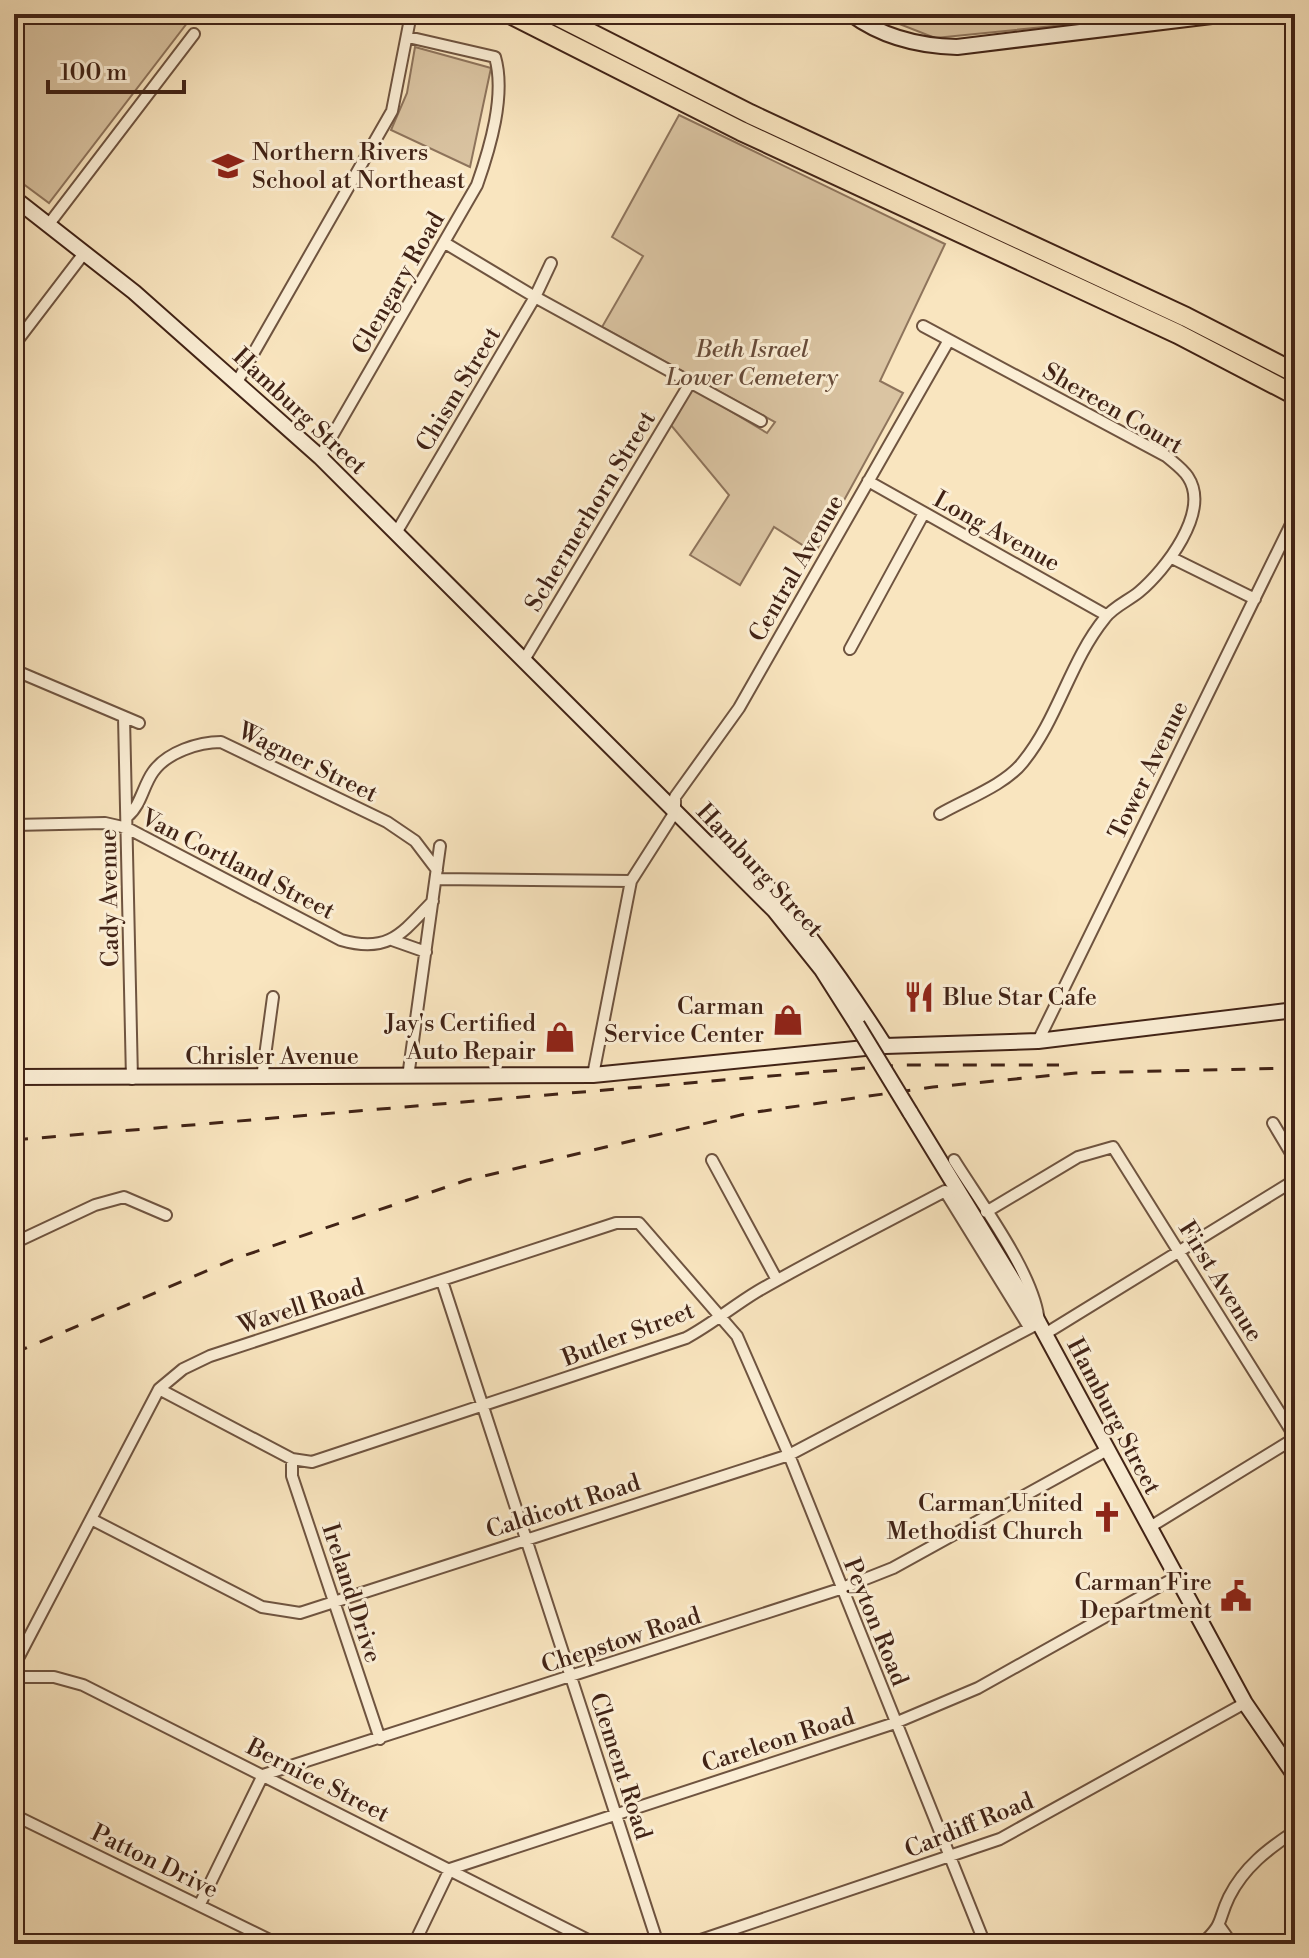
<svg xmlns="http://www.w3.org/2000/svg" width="1309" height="1958" viewBox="0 0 1309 1958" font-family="'Libre Bodoni',serif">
	<rect width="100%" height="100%" fill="#f9e5bf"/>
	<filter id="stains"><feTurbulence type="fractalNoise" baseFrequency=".0025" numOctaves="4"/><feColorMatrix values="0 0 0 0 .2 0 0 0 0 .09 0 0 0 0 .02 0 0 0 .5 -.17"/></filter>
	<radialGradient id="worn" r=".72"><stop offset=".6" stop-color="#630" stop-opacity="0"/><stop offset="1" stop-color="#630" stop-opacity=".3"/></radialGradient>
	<!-- green -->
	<path fill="#dac4a2" stroke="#8e745c" stroke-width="2" d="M14 14H194L49 203 14 177Z
		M874 14H1062L1064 25 935 38Z
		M415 47 491 68 470 167 391 130 407 93Z
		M679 115 945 244 880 381 903 393 815 553 774 527 740 585 690 555 729 495 670 424 692 388 767 433 775 422 602 327 643 256 612 237Z"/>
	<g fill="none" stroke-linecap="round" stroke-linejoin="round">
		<defs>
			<path id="street" d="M1130 14 1131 27
				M49 224 194 34
				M445 243 535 297 761 421
				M923 326 1166 456C1173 462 1183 469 1188 477 1211 512 1165 570 1139 592 1128 601 1113 607 1105 618 1070 661 1058 719 1023 762 1005 785 966 799 940 814
				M14 345 85 252
				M237 382 392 111 411 14
				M320 457 477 185C490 148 506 95 495 57L408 37
				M868 481 1106 615
				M396 533 535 297 551 263
				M1172 558 1255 599
				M850 649 924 513
				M524 660 690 383
				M14 670 139 723
				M124 717 132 1079
				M128 816C141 805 143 786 153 772 167 752 199 742 221 742L387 822 415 841 437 870
				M14 825 105 823 127 828 341 940C389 954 402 933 433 901
				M436 879 631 881
				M392 940 426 952
				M1038 1041 1295 516
				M593 1075 631 881 675 812V797L739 708 949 340
				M408 1077 440 846
				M262 1078 273 997
				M1273 1123 1295 1160
				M712 1160 777 1280
				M986 1212 1078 1157 1113 1147 1295 1437
				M14 1243 95 1205 124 1197 166 1215
				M442 1281 658 1944
				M1045 1334 1295 1180
				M159 1389 292 1459 312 1462 686 1338C712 1324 733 1306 758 1291 819 1256 883 1224 945 1191L1029 1327
				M292 1459V1476L380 1739
				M91 1519 262 1607 300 1613 789 1455 1039 1323C1036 1276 980 1202 954 1160
				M1150 1527 1295 1438
				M14 1666 159 1389 183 1369 210 1356 616 1223H639L737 1336 789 1455 985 1944
				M14 1677H54L83 1685 596 1944
				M1283 1760 1295 1753
				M14 1815 278 1944
				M200 1904 263 1775 840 1589 893 1568 1107 1450
				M1220 1927 1232 1944
				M414 1944 450 1869 895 1723 978 1688 1176 1577
				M689 1944 1000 1839 1245 1703
				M1202 1944C1225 1922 1217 1922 1229 1897 1244 1867 1268 1849 1295 1831"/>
			<path id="secondary" d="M851 14C882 37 918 46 957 47L1228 14
				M14 198 134 292 320 457 774 910 822 970 857 1025
				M711 845 719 843 729 847C791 906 839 974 885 1046
				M14 1077 593 1075 885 1046 1038 1041 1295 1010
				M910 1112 1039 1323 1245 1703 1295 1776"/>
			<path id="highway" d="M510 14 741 131 1178 334 1295 395
				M553 14 750 114 1186 317 1295 373"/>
		</defs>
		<!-- street casing -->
		<use href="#street" stroke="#6f5440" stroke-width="14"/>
		<!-- secondary casing -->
		<use href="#secondary" stroke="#412316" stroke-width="18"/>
		<!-- highway casing -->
		<use href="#highway" stroke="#412316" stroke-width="22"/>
		<!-- street -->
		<use href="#street" stroke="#fbeed5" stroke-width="10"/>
		<!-- secondary -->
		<use href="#secondary" stroke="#fbeed5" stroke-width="14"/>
		<!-- highway -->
		<use href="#highway" stroke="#f9e5bf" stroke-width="18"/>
		<!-- rail -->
		<path stroke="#412316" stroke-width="3" stroke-dasharray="14 14" stroke-linecap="butt" d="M14 1140 901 1065H1059
			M14 1353 237 1258 467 1180 749 1113 933 1087 1076 1073 1295 1068"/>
		<defs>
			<path id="secondary-bridge" d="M857 1025 910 1112"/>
		</defs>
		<!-- secondary-bridge casing -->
		<use href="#secondary-bridge" stroke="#412316" stroke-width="18" stroke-linecap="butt"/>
		<!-- secondary-bridge -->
		<use href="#secondary-bridge" stroke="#fbeed5" stroke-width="14"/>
	</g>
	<!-- icons -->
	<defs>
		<symbol id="school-bare" viewBox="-9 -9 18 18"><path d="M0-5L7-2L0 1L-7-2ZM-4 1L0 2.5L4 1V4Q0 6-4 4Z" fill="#8f2418" stroke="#fbeed5" stroke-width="2.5" paint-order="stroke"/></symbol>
		<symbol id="restaurant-bare" viewBox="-9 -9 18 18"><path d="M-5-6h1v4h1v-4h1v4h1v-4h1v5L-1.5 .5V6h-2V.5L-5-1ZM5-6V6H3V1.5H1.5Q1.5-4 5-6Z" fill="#8f2418" stroke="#fbeed5" stroke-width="2.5" paint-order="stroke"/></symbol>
		<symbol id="shop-bare" viewBox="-9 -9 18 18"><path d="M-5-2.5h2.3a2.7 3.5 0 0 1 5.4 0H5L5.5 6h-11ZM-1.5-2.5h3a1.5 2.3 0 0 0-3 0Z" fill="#8f2418" stroke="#fbeed5" stroke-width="2.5" paint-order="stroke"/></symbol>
		<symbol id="church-bare" viewBox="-9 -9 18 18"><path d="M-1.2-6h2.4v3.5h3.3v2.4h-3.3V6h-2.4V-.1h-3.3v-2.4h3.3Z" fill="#8f2418" stroke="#fbeed5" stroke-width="2.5" paint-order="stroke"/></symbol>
		<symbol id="civic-bare" viewBox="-9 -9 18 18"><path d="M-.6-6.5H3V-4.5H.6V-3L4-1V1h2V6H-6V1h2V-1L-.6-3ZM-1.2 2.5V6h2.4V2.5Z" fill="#8f2418" stroke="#fbeed5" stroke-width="2.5" paint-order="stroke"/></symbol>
	</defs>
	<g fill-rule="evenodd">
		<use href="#school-bare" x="206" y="144" width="44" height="44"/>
		<use href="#restaurant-bare" x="897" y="975" width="44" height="44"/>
		<use href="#shop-bare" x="766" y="998" width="44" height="44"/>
		<use href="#shop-bare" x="538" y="1015" width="44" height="44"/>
		<use href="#church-bare" x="1085" y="1495" width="44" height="44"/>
		<use href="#civic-bare" x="1214" y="1574" width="44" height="44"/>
	</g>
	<g text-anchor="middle" stroke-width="6" stroke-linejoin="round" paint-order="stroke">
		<!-- poi labels -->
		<g font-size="24" fill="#412316" stroke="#fbeed5" text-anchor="end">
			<text x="252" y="160" text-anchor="start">Northern Rivers<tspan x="252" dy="28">School at Northeast</tspan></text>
			<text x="943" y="1005" text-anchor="start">Blue Star Cafe</text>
			<text x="764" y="1014">Carman<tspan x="764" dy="28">Service Center</tspan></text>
			<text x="536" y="1031">Jay's Certified<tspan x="536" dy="28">Auto Repair</tspan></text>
			<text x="1083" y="1511">Carman United<tspan x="1083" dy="28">Methodist Church</tspan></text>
			<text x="1212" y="1590">Carman Fire<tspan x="1212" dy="28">Department</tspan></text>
		</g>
		<!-- street labels -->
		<g font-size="24" fill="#412316" stroke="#fbeed5">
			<text transform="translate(398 283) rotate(-60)" y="8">Glengary Road</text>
			<text transform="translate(458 389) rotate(-59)" y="8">Chism Street</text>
			<text transform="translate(1113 408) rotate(30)" y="8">Shereen Court</text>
			<text transform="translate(300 411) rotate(43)" y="8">Hamburg Street</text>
			<text transform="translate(590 511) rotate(-59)" y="8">Schermerhorn Street</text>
			<text transform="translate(997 531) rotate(29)" y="8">Long Avenue</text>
			<text transform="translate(796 568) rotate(-60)" y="8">Central Avenue</text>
			<text transform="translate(308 762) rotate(26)" y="8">Wagner Street</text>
			<text transform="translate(1148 770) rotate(-64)" y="8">Tower Avenue</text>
			<text transform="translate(238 864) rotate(27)" y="8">Van Cortland Street</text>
			<text transform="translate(760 870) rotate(47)" y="8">Hamburg Street</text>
			<text transform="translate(109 898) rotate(-91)" y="8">Cady Avenue</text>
			<text x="272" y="1064">Chrisler Avenue</text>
			<text transform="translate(1221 1281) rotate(58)" y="8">First Avenue</text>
			<text transform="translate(301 1306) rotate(-18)" y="8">Wavell Road</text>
			<text transform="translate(628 1334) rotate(-21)" y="8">Butler Street</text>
			<text transform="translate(1114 1416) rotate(62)" y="8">Hamburg Street</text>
			<text transform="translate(563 1506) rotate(-18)" y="8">Caldicott Road</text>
			<text transform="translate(352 1593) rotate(72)" y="8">Ireland Drive</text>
			<text transform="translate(876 1622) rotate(68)" y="8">Peyton Road</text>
			<text transform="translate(621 1640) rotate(-18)" y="8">Chepstow Road</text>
			<text transform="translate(778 1740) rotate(-18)" y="8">Careleon Road</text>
			<text transform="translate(621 1766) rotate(72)" y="8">Clement Road</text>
			<text transform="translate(318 1780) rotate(27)" y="8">Bernice Street</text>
			<text transform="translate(969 1825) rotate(-22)" y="8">Cardiff Road</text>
			<text transform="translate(155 1861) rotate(26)" y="8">Patton Drive</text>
		</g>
		<!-- park labels -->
		<g font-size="24" font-style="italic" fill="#674b39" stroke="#fbeed5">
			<text x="752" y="357">Beth Israel<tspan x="752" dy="28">Lower Cemetery</tspan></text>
		</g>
	</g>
	<!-- margin -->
	<rect width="1309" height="1958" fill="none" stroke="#f9e5bf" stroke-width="48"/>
	<rect x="16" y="16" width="1277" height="1926" fill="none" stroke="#412316" stroke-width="4"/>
	<rect x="24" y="24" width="1261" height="1910" fill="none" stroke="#412316" stroke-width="2"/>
	<!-- scale -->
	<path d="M48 80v12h136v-12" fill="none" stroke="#412316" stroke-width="4"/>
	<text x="60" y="80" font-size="24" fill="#412316" stroke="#fbeed5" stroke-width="6" paint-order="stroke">100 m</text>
	<rect width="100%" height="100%" filter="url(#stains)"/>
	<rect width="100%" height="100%" fill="url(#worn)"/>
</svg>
